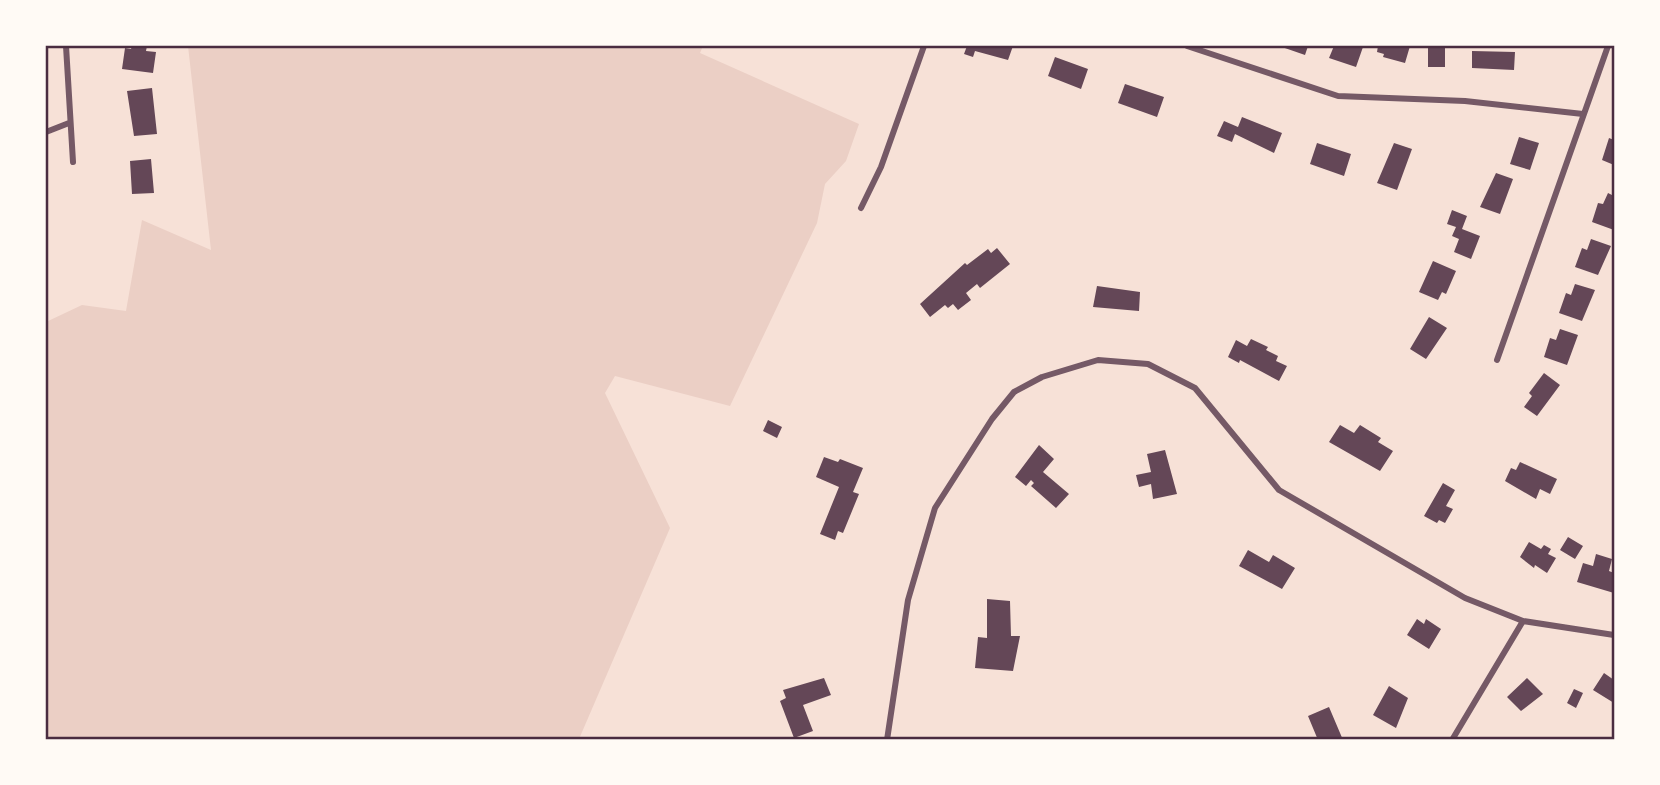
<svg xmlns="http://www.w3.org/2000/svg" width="1660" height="785" viewBox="0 0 1660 785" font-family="Literata,serif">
	<rect width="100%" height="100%" fill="#f7e1d7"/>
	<!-- green -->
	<path fill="#ebcfc5" d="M188 46H703L700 53 859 124 846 161 825 184 817 223 730 406 615 376 605 393 670 528 579 739H46V322L82 305 126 311 142 220 211 250Z"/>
	<!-- building -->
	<path fill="#644757" d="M132 46H147L146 51 156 52 153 73 122 69 125 48 131 49Z
		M967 46H1013L1008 60 975 51 973 57 964 54Z
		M1279 46H1308L1305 55Z
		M1334 46 1363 47 1356 67 1329 58Z
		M1378 46H1410L1405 63 1383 57 1384 54 1377 52Z
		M1428 46H1445V67H1428Z
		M1472 51 1515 52 1514 70 1472 68Z
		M1055 57 1088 69 1081 89 1048 76Z
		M1125 84 1164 97 1157 117 1118 103Z
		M152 88 157 134 134 136 127 91Z
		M1242 117 1282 133 1274 153 1235 134 1232 142 1217 136 1224 121 1238 127Z
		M1519 137 1539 143 1530 170 1510 164Z
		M1609 138 1614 140V165L1602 160Z
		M1317 143 1351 154 1344 176 1310 164Z
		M1394 143 1412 149 1397 190 1377 183Z
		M151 159 154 193 132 194 130 161Z
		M1496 173 1513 179 1500 214 1480 207Z
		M1608 193 1614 196V230L1592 222 1598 203 1603 204Z
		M1452 210 1467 216 1462 229 1480 236 1471 259 1454 252 1459 239 1452 236 1456 227 1447 224Z
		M1591 239 1611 246 1598 275 1575 267 1582 248 1587 250Z
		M997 248 1010 264 980 288 977 284 966 293 971 300 958 310 953 304 948 308 945 305 930 317 920 304 965 263 967 265 988 249 991 253Z
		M1433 261 1456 271 1446 294 1442 292 1438 300 1419 292Z
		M1575 284 1595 290 1582 321 1559 313 1566 293 1571 295Z
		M1097 286 1140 292 1139 311 1093 307Z
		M1429 317 1447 328 1426 359 1410 349Z
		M1560 329 1578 335 1567 365 1544 357 1550 338 1556 340Z
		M1251 339 1268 347 1266 350 1278 356 1276 361 1287 366 1279 381 1240 360 1239 363 1228 357 1236 340 1247 346Z
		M1544 373 1560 385 1537 416 1524 407 1532 396 1529 393Z
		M768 420 782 427 777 438 763 431Z
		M1340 425 1354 433 1360 425 1381 438 1378 442 1393 451 1380 471 1329 442Z
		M1039 445 1054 459 1043 472 1069 494 1056 508 1031 486 1034 483 1031 480 1026 486 1015 477Z
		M1165 450 1177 494 1153 499 1151 484 1139 487 1136 475 1151 472 1147 454Z
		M824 457 838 462 840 459 863 468 853 492 859 494 843 533 838 531 835 540 820 534 839 487 816 477Z
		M1520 462 1557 479 1550 494 1540 489 1536 499 1505 481 1511 468 1516 470Z
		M1443 483 1455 490 1446 506 1453 509 1445 523 1439 520 1437 523 1424 516Z
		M1568 537 1583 546 1575 559 1560 550Z
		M1529 542 1541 549 1544 545 1551 549 1548 554 1556 558 1547 573 1535 565 1534 568 1520 557Z
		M1248 550 1269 562 1273 555 1295 568 1282 589 1239 566Z
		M1596 554 1612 559 1609 571 1614 573V593L1577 582 1583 563 1593 566Z
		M987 599 1010 601 1011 636H1020L1013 671 975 668 978 637 987 638Z
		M1417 619 1424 624 1426 619 1441 629 1429 649 1407 635Z
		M1604 673 1614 680V703L1593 690Z
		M824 678 831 695 803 705 813 731 794 738 780 701 786 698 783 690Z
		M1527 678 1543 694 1521 711 1507 697Z
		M1389 686 1408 698 1396 728 1373 715Z
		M1574 689 1583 693 1576 708 1567 703Z
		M1329 707 1343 740H1318L1308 716Z"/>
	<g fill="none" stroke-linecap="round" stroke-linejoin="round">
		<!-- minor -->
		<path stroke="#755966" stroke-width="6" d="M66 46 73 162
			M1187 46 1338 96 1465 101 1583 114
			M46 132 69 123
			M861 208 881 167 924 46
			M1497 360 1608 46
			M887 740 908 600 935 508 992 419 1014 392 1042 377 1098 360 1148 364 1195 388 1279 490 1465 598 1523 621 1614 635
			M1452 740 1523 621"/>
	</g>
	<!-- border -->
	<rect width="1660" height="785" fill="none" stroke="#fffaf5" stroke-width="94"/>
	<rect x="47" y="47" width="1566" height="691" fill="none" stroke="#4a2c40" stroke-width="2.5"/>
</svg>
